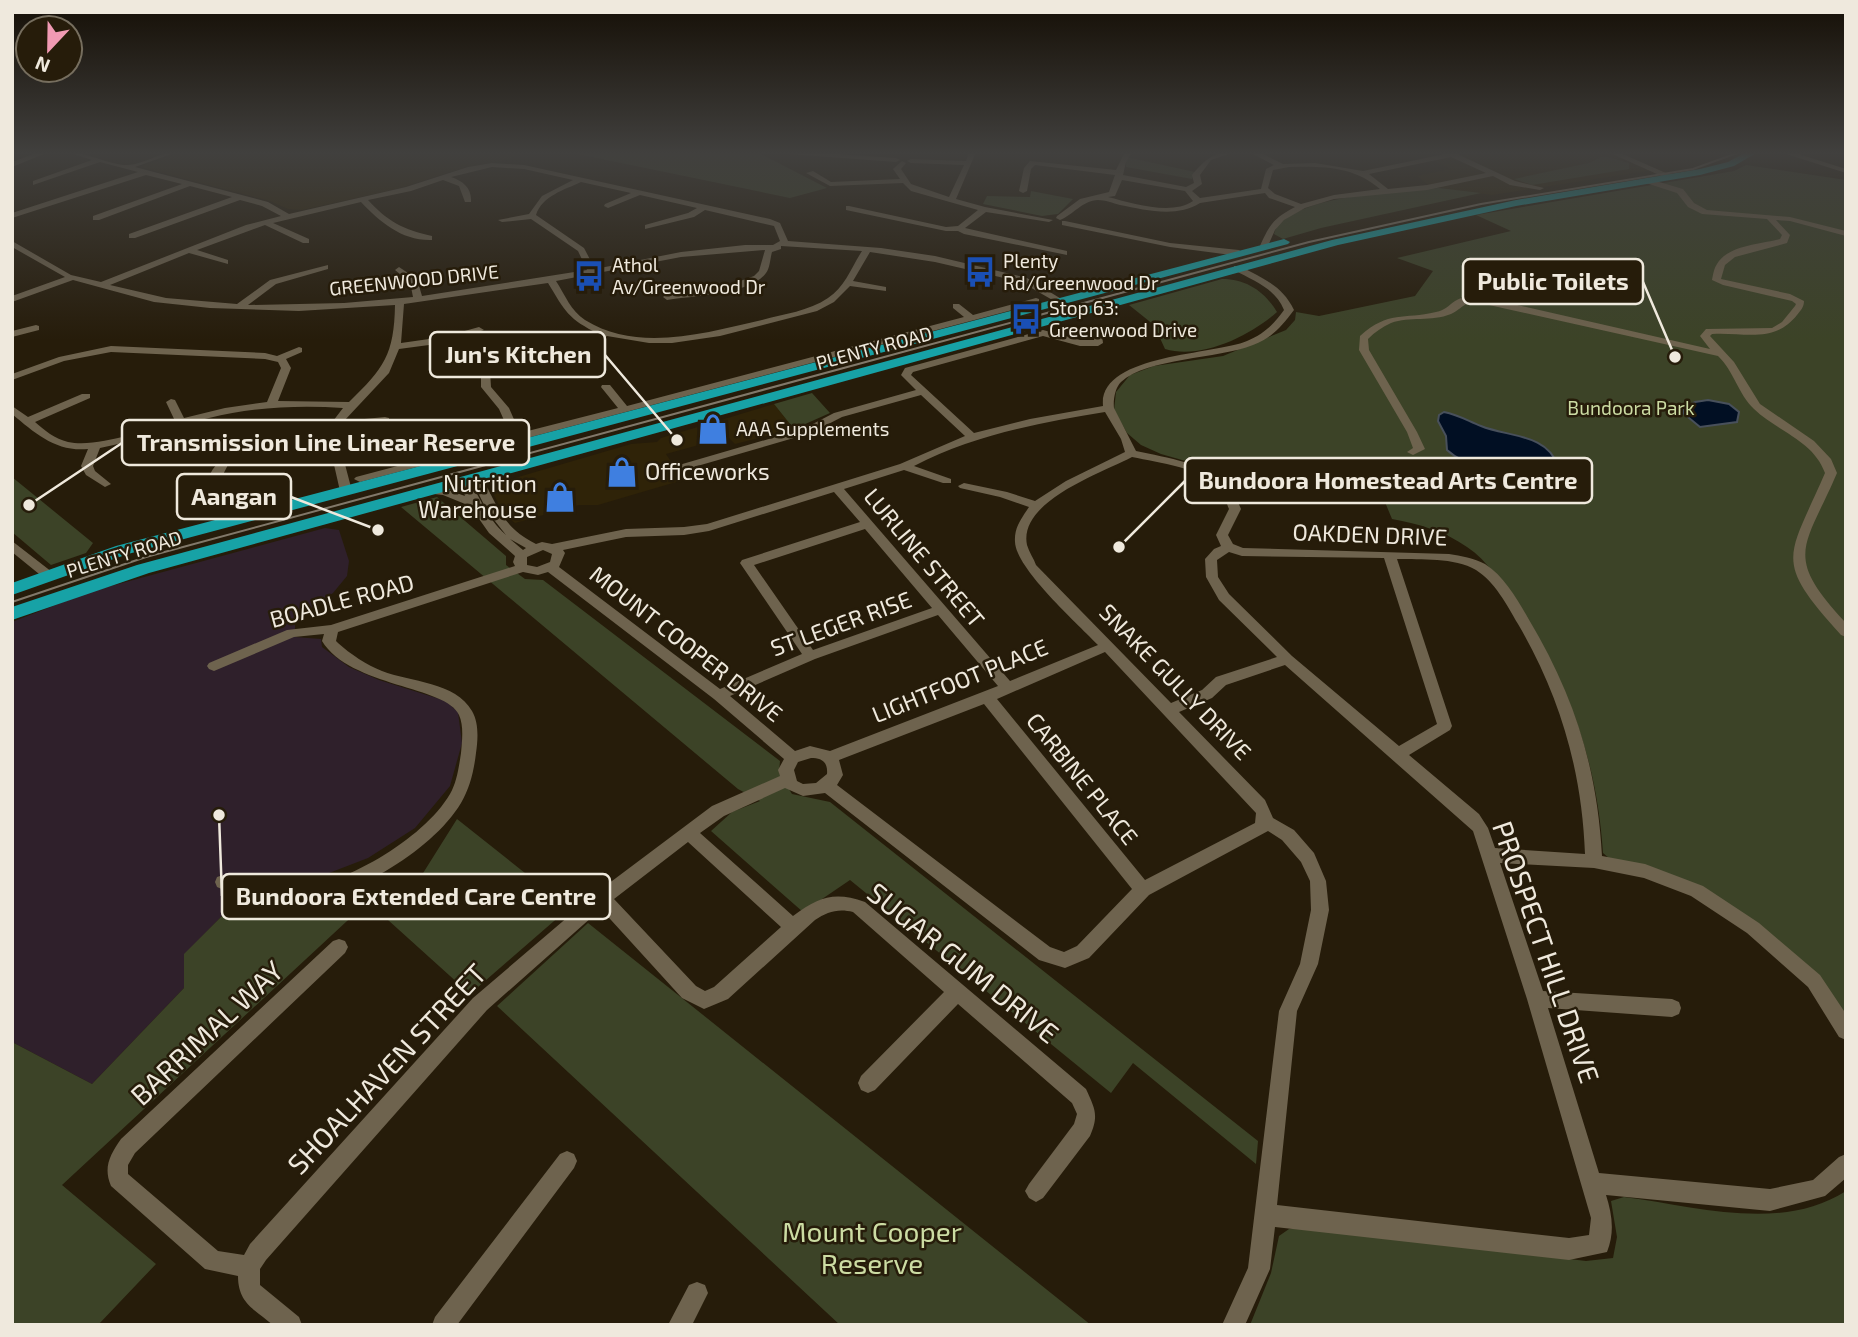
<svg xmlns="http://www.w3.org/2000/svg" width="1858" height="1337" viewBox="0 0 1858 1337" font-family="'Exo 2',sans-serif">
	<rect width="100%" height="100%" fill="#261c0a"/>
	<!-- built -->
	<path fill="#2f2308" d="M182 152H528L499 162 466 167 397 189 302 210 288 209 270 201 140 167Z
		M1446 152H1611L1654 170 1492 195 1431 187 1417 176 1450 169 1431 159 1450 155Z
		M774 404 794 429 735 444 728 437 666 454 683 480 598 505H579L515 523 503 513 492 491 508 480 631 444 657 442 661 438Z"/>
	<!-- medical -->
	<path fill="#2f202b" d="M325 528 339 530 349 561 347 576 333 593 295 620V637L321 639 322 647 349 667 379 680 446 701 458 712 462 743 450 786 415 828 368 858 298 885 255 882 185 954 184 988 92 1084 12 1042V622L89 592Z"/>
	<!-- green -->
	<path fill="#3c4327" d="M568 152H757L827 188 790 198Z
		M1604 156 1629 163V169L1532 185 1514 179 1589 163Z
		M1126 157 1195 172 1192 179 1126 167Z
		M1746 165 1846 180V1014L1756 922 1610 859 1603 853C1597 760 1568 680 1515 604 1501 583 1488 561 1467 547 1444 531 1419 524 1392 519L1375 478H1351L1352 482 1349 484H1235L1203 466 1161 454 1141 445 1127 433 1114 410 1116 392 1130 375 1154 366 1223 356 1286 330 1295 320 1296 312 1319 316 1415 296 1433 271 1397 258 1511 231 1476 215 1734 171Z
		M1439 188 1481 193 1321 228 1283 239 1274 234C1285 195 1403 191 1439 188Z
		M1031 191 1073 199 1058 214 1042 216 983 204 987 196 1030 197Z
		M1222 279C1247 279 1265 292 1277 312 1250 336 1201 360 1165 349L1154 325 1129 305Z
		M812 393 830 413 794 429 774 404Z
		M12 477 93 543 86 553 51 565 12 532Z
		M437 497 506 556V565L525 579 543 580 780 761 779 773 792 794 830 802 1258 1141 1256 1164 1133 1063 1111 1093 850 880 803 912 711 831 732 812 760 801 738 789 401 507Z
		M457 819 569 908 470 994 388 920 403 905Z
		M370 877 374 896 62 1185 156 1264 98 1325H12V1042L92 1084 184 988V954L239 899 275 906Z
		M588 923 1091 1325H840L497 1006Z
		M1846 1191V1325H1250L1271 1273 1279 1236 1289 1229 1316 1228 1586 1261 1613 1258 1617 1237 1611 1201 1624 1197C1696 1206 1780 1233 1846 1191Z"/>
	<!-- water -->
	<path fill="#010f23" stroke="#48505b" stroke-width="2" d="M1708 400 1729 404 1739 412 1737 422 1700 427 1683 413 1684 409 1695 402Z
		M1444 412C1459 415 1468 421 1481 426 1507 437 1547 433 1558 466L1554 472C1531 478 1511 469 1492 459H1488L1490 463C1473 466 1459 461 1447 450L1446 436 1438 421 1439 415Z"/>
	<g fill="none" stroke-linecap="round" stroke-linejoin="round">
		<!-- minor -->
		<path fill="#6e634e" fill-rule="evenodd" d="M39 152H49L12 167V162Z
			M67 152C87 152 112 166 128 165 145 164 159 152 177 152L135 167 268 202 289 214 406 187 468 167 492 163 524 165 770 219 780 223 788 241 881 248 935 256 1027 278 1063 300 1056 302 1021 282 935 262 870 252 853 281 886 287V291L850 286 834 302 817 311 720 336 672 343H649L607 336 589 349H583V345L599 334C568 319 565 311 548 283L404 304 401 343 443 337 479 327 484 330 444 343 399 349 389 373 344 421 385 417 389 418V422L340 428 337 434 352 491 350 493H342L340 491 327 434 330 425 343 408C299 405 253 407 209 418 172 426 137 441 100 448L93 466 95 471 111 484 105 487 86 475 81 466 88 449C56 452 36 434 12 414V406L28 417 82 394H90V398L35 422C44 430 55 439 68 442 98 448 145 430 175 421L166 402 171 399 175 400 184 418 225 408 267 402 281 368 278 362 265 359 111 352 64 361 12 380V374L59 357 111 346 265 353 277 356 299 347 302 348V352L286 359 291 368 278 401 349 402C384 368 394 355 395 305L299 311 210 308 154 302 73 280 12 302V296L65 277 12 247V241L71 275 101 282 246 225 281 216 262 206 240 200 135 238H129V234L232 197 190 186 99 220H93V216L182 184 146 175 12 218V213L138 172 100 162 33 185V181L92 160ZM492 167 524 169 573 180 542 196 529 214 498 220 502 222 531 219 578 251 587 270 422 296 417 279 399 267 395 270 410 282 413 297 344 303 248 305 276 284 328 269V265L270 280 237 304 166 298 110 285 189 253 228 264V260L197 250 265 225 303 243H309V239L273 223 361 202C380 222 402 241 432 240V236C404 230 387 221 368 200L411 191 443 180 459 186 465 202H471C472 188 463 181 451 177ZM581 182 631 193 605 204 604 206 608 208 640 195 697 208 688 213 645 225V229L694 217 705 210 774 226 780 241 773 245H745L681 252 595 269 584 248 536 215C542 196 564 190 581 182ZM781 246 862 251C851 268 845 287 828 298 809 311 784 314 762 320 705 333 638 353 585 320 571 311 565 295 556 281L681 257 765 250 759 271 754 276 732 284 667 294 663 297 667 300C691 296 752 294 766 273 770 268 770 259 772 252L781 249Z
			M762 152H806L896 158 900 160 896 162Z
			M969 152H976L956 199 985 207 1053 220 1049 222 986 212 965 228 1067 251V255L964 234 958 231H946L846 210V206H849L946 227 958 226 978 210 911 191 903 183 830 186 806 173 813 171 831 182 900 179 893 169 902 161 906 163 901 169 911 184 949 197 964 165 911 163 907 161 911 159 966 161Z
			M1125 152H1132L1126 162 1123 175 1186 187 1194 183 1192 175C1205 159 1214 152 1235 152L1211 160 1200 175 1202 184 1192 191 1200 198 1261 189 1266 169 1274 165 1249 152H1259L1283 164 1315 163 1363 171 1445 154 1443 152H1453L1515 181 1544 188 1540 190 1510 185 1493 176 1427 190 1334 199 1305 208 1284 220 1275 230 1267 248 1263 250 1259 248C1269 226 1272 219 1295 207L1269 198 1265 193 1200 203C1177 218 1145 210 1120 205 1113 203 1105 200 1098 200 1083 200 1073 215 1060 220L1056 218 1057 216 1080 199 1109 192 1115 175 1035 165 1031 169 1027 191 1023 193 1019 191 1024 168 1030 161 1116 170ZM1451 157 1486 173 1427 185 1388 189 1369 174ZM1289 167C1322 166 1354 166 1380 189L1334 195 1301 204 1275 194 1268 188 1273 170ZM1122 180 1185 191 1193 201C1171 216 1132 203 1108 197L1115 196Z
			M1608 152H1618L1675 177 1668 179Z
			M1780 152H1792L1846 169V173Z
			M1649 179 1683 189 1694 203 1707 210 1790 217 1846 231V236L1790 221 1776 220 1790 235 1787 243 1735 257 1725 265 1721 279 1790 294 1804 301C1804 307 1801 310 1797 315 1774 344 1745 332 1712 334L1710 336 1734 362 1760 404 1814 441 1831 459 1837 473C1805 548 1782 555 1846 623V637L1841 635C1772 559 1788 559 1825 473 1813 440 1778 432 1754 409 1738 394 1734 371 1718 356L1480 303C1462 301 1464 308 1451 314 1431 322 1410 316 1391 323 1382 327 1375 332 1368 339L1369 350 1417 432 1425 449 1413 455 1407 452 1413 448 1407 432 1359 350 1360 336C1389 310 1403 320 1436 312 1445 310 1448 306 1455 301 1464 295 1477 297 1487 298L1710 349 1700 336 1706 329 1772 328 1782 322 1795 306 1796 304 1792 301 1723 285 1712 280C1713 275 1714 268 1717 264 1728 245 1762 244 1780 239L1782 235 1767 219 1702 214 1688 207 1677 193 1646 183V179Z
			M1065 221 1170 243 1239 250 1243 253 1239 256 1170 247 1062 225V221Z
			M1234 266H1240C1263 279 1282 285 1294 310 1282 326 1272 338 1253 345 1218 359 1147 358 1121 382 1115 388 1113 400 1114 408L1136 451C1168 458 1205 463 1230 486L1267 484 1367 485 1373 488 1367 491 1267 490 1234 493 1241 509 1228 535 1233 544 1243 548 1449 554C1461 556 1474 558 1485 564 1504 576 1517 599 1528 618 1574 695 1597 766 1602 856L1645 864 1703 886 1759 923 1820 975 1846 1014V1040L1839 1037 1808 987 1747 933 1691 896 1644 878 1594 868 1500 863 1543 991 1672 999 1679 1002 1681 1008 1679 1014 1672 1017 1548 1008 1599 1173 1770 1189 1813 1180 1839 1157 1846 1154V1178L1825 1196 1770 1211 1606 1195C1612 1214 1615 1232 1607 1252L1569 1260 1275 1227 1270 1269 1245 1325H1222L1248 1268 1279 1011 1300 964 1311 910 1310 881 1301 862 1282 840 1268 831 1149 895 1089 958 1065 968 1039 960 825 793 803 796 785 788 724 816 700 833 793 916C819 897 834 891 865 902L1086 1089C1095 1109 1099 1115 1090 1136L1043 1198 1036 1202 1029 1198 1025 1191 1029 1184 1074 1124 1077 1114 1072 1103 958 1004 875 1090 868 1093 861 1090 858 1083 861 1076 944 992 853 912C838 908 827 912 815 920L728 999 704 1009 682 998 601 909 487 1010 266 1260 260 1269V1285L299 1317 302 1325H273C254 1309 238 1303 238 1276L205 1269 111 1186C103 1167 110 1155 121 1139L333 941 339 939 345 941 348 947 345 953 135 1153 128 1165V1174L218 1251 244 1255 250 1244 473 998 596 893 712 806 780 776 778 770 784 759 714 699 548 572 538 575 523 572 338 632 336 641 338 643C350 654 367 665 382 671 410 682 456 682 472 711 479 723 478 739 476 753 474 770 470 788 461 803 431 853 346 901 288 906 263 909 239 896 217 887L215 882 217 877 223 875C245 882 266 894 290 891 342 886 423 840 450 794 457 782 459 766 461 753 462 741 464 726 459 715 447 686 350 687 322 641L324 634 294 637 214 671 209 669 207 666 209 663 287 630 331 625 515 566 513 562 515 556 489 533 470 506 443 495 425 493V489H445L465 496 459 481 461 479H469C481 500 487 518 506 535L487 511 471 478 477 475 481 476C498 506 502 527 536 544L542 542 552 544 626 529 684 527 707 524 900 464 965 436 921 395 842 417 811 433 687 469H679L677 467 679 465 803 429 834 413 916 390 901 375 905 368 1043 330 1080 340H1094L1096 335H1102L1103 343 1098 346H1080L1043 336 913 372 911 375 974 433 1030 419 1103 406C1098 354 1214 355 1247 341 1264 334 1274 324 1284 310 1275 288 1254 281 1234 270ZM1105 412 1121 439 1125 452 1066 481 1035 501 1007 492 964 483 958 486 960 488 1000 497 1029 507C1021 519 1014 528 1015 542 1016 569 1078 624 1098 645L1010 681 844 489 904 470 943 483H951V479L914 466C974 435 1039 423 1105 412ZM1132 457C1160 463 1200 467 1220 489 1225 495 1226 502 1229 509L1216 535 1221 546 1214 549 1205 559 1206 577 1219 600 1277 657 1216 677 1202 690 1171 703 1036 565C1034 559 1029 552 1027 545 1018 501 1102 473 1132 457ZM834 492 860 522 742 560 740 563 802 654 720 689 559 567 565 553 563 550 626 537 684 535 709 531ZM865 529 932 608 813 650 754 565ZM510 539 526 548 523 550ZM543 550 552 554 550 562 537 567 527 565V557ZM1229 552 1242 556 1384 558 1437 724 1399 746 1292 656 1229 594 1218 577 1217 560ZM1397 559C1421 560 1454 557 1476 570 1495 582 1507 605 1518 624 1560 696 1582 771 1585 854L1495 848 1488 828 1479 814 1409 755 1450 730 1452 726ZM938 615 998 686 830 751 810 746 795 751 730 696 815 659ZM1105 652 1256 813 1255 823 1145 880 997 699ZM1285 665 1473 831 1527 999 1591 1218 1589 1235 1569 1238 1277 1205 1297 1011 1318 964 1329 910 1326 881 1314 853 1294 830 1273 818 1265 800 1179 712 1212 698 1226 685ZM984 704 1132 889 1077 946 1064 952 1050 947 837 785 843 775 839 760ZM811 758C822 758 828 762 827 774L816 783 803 784 797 781 794 770 798 762ZM688 842 781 927 714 987 705 991 696 986 614 899Z
			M1036 298 1039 299V303L360 482 354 479 356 477 511 436 499 409 481 387V369L490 371 491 387 509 408 520 433 618 408 601 387 602 385H610L627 406 964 317 953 308V304H959L973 315Z
			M36 325 39 326V330L12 337V331Z
			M223 460 229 463 217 486 216 517 214 520H206C201 502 205 469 223 460Z
			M12 541 52 572 54 575 52 578H44L12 552Z
			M567 1151 574 1154 577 1161 574 1168 457 1325H432L435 1317 560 1154Z
			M697 1282 705 1285 708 1293 692 1325H668L689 1285Z"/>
		<!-- highway -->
		<path fill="#17a2a6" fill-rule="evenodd" d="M1746 152H1758L1734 166 1700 175 1516 206 1338 245 149 573 12 620V607L137 565 1332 240 1516 200 1700 169 1728 162Z
			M1284 239 1290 242 1288 244 128 554 12 595V583L116 546Z"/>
		<!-- tram -->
		<path stroke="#817869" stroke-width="2" d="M12 602 146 557 1309 242 1481 204 1693 169 1740 152"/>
	</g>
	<!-- sky -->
	<linearGradient id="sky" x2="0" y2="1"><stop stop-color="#150f06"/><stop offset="0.45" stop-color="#41403e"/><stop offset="1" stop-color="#41403e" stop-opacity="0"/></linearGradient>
	<rect width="1858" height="340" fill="url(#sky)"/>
	<!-- icons -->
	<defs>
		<symbol id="bus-bare" viewBox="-9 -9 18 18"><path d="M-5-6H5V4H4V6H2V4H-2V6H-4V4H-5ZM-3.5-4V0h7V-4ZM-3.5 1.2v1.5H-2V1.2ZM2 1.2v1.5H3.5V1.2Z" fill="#1a4fb4" stroke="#261c0a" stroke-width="2.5" paint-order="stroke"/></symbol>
		<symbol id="shop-bare" viewBox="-9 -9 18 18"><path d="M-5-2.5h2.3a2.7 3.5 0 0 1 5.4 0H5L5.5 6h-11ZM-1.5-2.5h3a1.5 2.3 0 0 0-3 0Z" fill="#3f7fe0" stroke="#261c0a" stroke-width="2.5" paint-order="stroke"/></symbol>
	</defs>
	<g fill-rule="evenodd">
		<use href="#bus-bare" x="958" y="250" width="44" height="44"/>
		<use href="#bus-bare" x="567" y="254" width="44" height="44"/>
		<use href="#bus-bare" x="1004" y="297" width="44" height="44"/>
		<use href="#shop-bare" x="691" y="407" width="44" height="44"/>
		<use href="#shop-bare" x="600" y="450" width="44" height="44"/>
		<use href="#shop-bare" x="538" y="475" width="44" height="44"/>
	</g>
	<g text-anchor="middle" stroke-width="5" stroke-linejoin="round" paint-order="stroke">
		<!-- far-poi labels -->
		<g font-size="19" fill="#efe9dd" stroke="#261c0a" text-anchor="start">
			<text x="1003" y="268">Plenty<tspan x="1003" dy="22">Rd/Greenwood Dr</tspan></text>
			<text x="612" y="272">Athol<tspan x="612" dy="22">Av/Greenwood Dr</tspan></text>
			<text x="1049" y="315">Stop 63:<tspan x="1049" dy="22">Greenwood Drive</tspan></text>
			<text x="736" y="436">AAA Supplements</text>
		</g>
		<!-- far-street labels -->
		<g font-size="19" fill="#efe9dd" stroke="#261c0a">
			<text transform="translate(414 280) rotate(-6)" y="7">GREENWOOD DRIVE</text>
			<text transform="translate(874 348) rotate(-15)" y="7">PLENTY ROAD</text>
			<text transform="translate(124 554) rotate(-17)" y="7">PLENTY ROAD</text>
		</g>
		<!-- far-park labels -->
		<g font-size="19" fill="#ccdca3" stroke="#261c0a">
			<text x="1631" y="415">Bundoora Park</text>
		</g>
		<!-- poi labels -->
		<g font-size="23" fill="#efe9dd" stroke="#261c0a" text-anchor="start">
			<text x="645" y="480">Officeworks</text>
			<text x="537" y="492" text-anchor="end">Nutrition<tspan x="537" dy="26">Warehouse</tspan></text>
		</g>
		<!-- street labels -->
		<g font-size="23" fill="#efe9dd" stroke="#261c0a">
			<text transform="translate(1370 535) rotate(2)" y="8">OAKDEN DRIVE</text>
			<text transform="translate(924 558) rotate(50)" y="8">LURLINE STREET</text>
			<text transform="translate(342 601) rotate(-15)" y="8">BOADLE ROAD</text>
			<text transform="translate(841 624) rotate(-20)" y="8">ST LEGER RISE</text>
			<text transform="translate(686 644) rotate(38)" y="8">MOUNT COOPER DRIVE</text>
			<text transform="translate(960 681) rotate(-22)" y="8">LIGHTFOOT PLACE</text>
			<text transform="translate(1175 682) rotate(46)" y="8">SNAKE GULLY DRIVE</text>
			<text transform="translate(1082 779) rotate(51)" y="8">CARBINE PLACE</text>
		</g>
		<!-- near-street labels -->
		<g font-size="28" fill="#efe9dd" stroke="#261c0a">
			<text transform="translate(1546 952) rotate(71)" y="10">PROSPECT HILL DRIVE</text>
			<text transform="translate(963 963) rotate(39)" y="10">SUGAR GUM DRIVE</text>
			<text transform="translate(207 1033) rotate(-43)" y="10">BARRIMAL WAY</text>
			<text transform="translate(387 1069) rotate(-47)" y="10">SHOALHAVEN STREET</text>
		</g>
		<!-- near-park labels -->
		<g font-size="28" fill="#ccdca3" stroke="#261c0a">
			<text x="872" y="1242">Mount Cooper<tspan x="872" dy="32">Reserve</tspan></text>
		</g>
	</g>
	<!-- callouts -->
	<path fill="none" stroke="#efe9dd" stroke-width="2.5" d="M1675 357L1643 282M677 440L605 355M29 505L122 443M1119 547L1185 481M378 530L291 497M219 815L222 896"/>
	<g fill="#efe9dd" stroke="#261c0a" stroke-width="2.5">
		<circle cx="1675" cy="357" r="7"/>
		<circle cx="677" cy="440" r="7"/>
		<circle cx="29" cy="505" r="7"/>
		<circle cx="1119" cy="547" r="7"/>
		<circle cx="378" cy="530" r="7"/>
		<circle cx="219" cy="815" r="7"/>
	</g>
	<g fill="#261c0a" stroke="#efe9dd" stroke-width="2.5">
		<rect x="1463" y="259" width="180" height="45" rx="7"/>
		<rect x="430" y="332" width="175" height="45" rx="7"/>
		<rect x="122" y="420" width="407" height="45" rx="7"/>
		<rect x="1185" y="458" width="407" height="45" rx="7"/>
		<rect x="177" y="474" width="114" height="45" rx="7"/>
		<rect x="222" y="874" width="388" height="45" rx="7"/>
	</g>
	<g font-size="24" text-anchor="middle" font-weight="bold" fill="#efe9dd">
		<text x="1553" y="290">Public Toilets</text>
		<text x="518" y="363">Jun's Kitchen</text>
		<text x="326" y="451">Transmission Line Linear Reserve</text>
		<text x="1388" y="489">Bundoora Homestead Arts Centre</text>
		<text x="234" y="505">Aangan</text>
		<text x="416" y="905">Bundoora Extended Care Centre</text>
	</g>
	<!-- border -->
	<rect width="1858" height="1337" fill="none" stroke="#efe9dd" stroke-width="28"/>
	<!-- north arrow -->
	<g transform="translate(49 49) rotate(202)"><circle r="33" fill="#261c0a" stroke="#766e5e" stroke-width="2"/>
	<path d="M0-5L12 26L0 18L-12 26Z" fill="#f19ab3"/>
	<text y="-10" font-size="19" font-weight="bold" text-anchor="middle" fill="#efe9dd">N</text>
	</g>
</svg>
